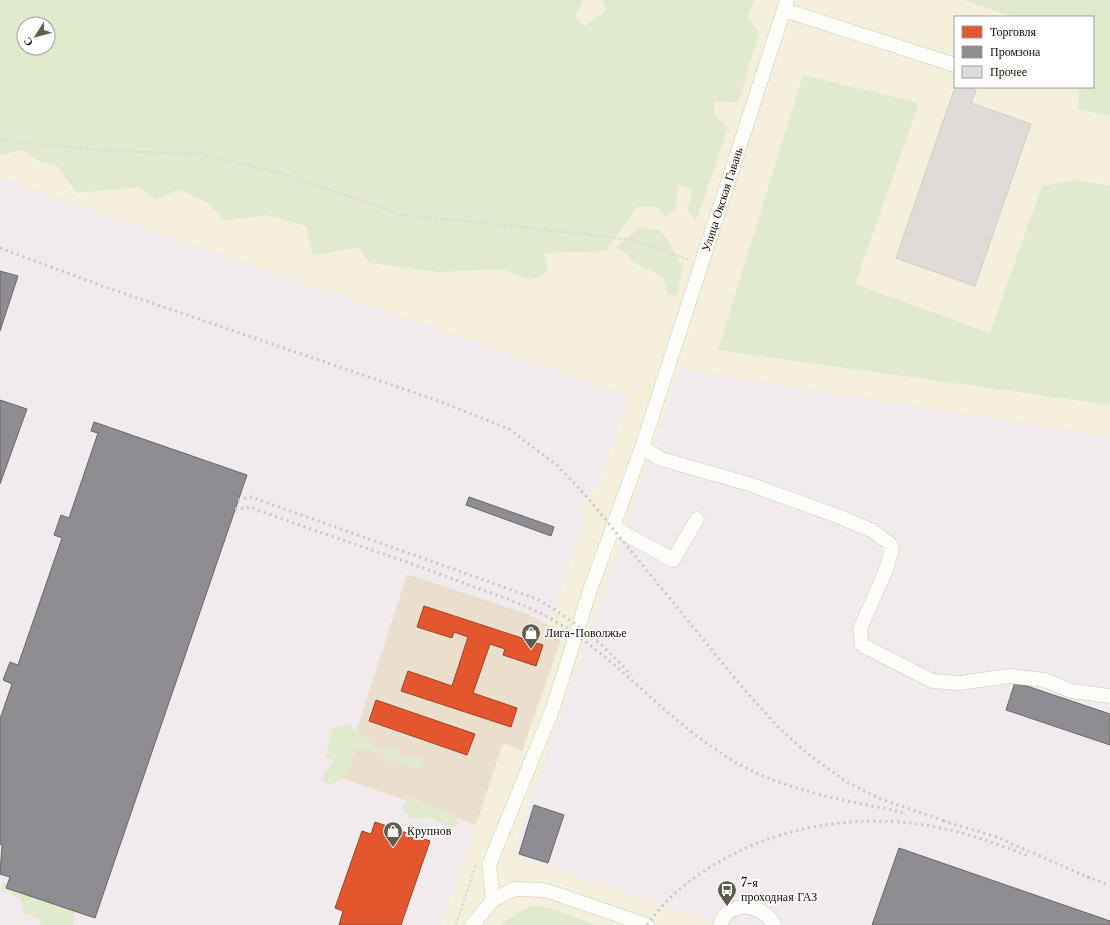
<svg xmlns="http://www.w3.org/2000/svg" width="1110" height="925" viewBox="0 0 1110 925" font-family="'Libre Baskerville',serif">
	<rect width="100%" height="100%" fill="#f4f0dc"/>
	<!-- commercial -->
	<path fill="#eadfcc" d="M407 574 528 614 563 634 522 751 503 743 476 825 341 778Z"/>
	<!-- industrial -->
	<path fill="#f2ebee" d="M0 178 629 396 597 489 577 505 586 517 556 605 544 624 528 614 407 574 341 778 476 825 441 925H0Z
		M680 369 1110 437V925H722L512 855Z"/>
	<!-- green -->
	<path fill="#e1eacc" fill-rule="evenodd" d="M0 0H583L575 16 585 26 606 11 602 0H754L747 17 759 33 738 103 714 101V114L728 127 696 221 687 209 693 191 678 184 675 210 665 218 658 207H637L606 251 544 253 548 272 531 280 502 269 438 272 370 263 359 248 313 255 306 226 266 215 223 221 210 204 179 189 155 200 140 187 77 193 56 165 41 162 22 150 0 155ZM24 24H48V48H24Z
		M963 0H1110V116L1078 109 1079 87H1093V17H1014Z
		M803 75 919 103 855 284 990 333 1042 186 1079 180 1110 186V405L718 350Z
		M638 228 660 230 668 241 683 269 676 296 668 294 662 276 631 261 628 254 616 248Z
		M347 724 372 741V748L396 749 400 757H421L423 766 414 769 399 761 390 763 381 753 357 748 348 773 331 785 322 781 324 773 335 760 325 758 332 729Z
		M409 797 453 814 459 824 453 828 431 818 411 819 402 807Z
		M2 882 21 891 74 910V925H42L39 919 24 913 21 900 0 887Z
		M536 906 553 909 597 925H500L524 909Z"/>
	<!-- shops -->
	<path fill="#e4572e" stroke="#a44021" d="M424 606 543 645 536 666 503 655 505 649 490 644 473 693 517 708 511 727 401 691 408 671 452 686 468 637 454 632 452 638 417 627Z
		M376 700 475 734 467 755 369 721Z
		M375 822 430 841 401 925H339L343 911 335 908 362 831 371 834Z"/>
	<!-- industry -->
	<path fill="#8d8d92" stroke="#676667" d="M0 271 18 276 0 331Z
		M0 400 27 409 0 484Z
		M94 422 247 475 95 918 6 888 10 877 0 874 2 845 0 844V719L12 684 3 680 10 662 18 665 62 538 54 535 61 515 69 518 98 433 91 431Z
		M469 497 554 527 551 536 466 505Z
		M1015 682 1110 714V745L1006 710Z
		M534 805 564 815 548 863 519 854Z
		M899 848 1110 921V925H872Z"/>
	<!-- building -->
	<path fill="#dfdbd8" stroke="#d0ccc9" d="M955 87H968L976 90 971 103 1031 124 975 286 896 258Z"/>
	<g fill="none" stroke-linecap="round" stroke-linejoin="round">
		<defs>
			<g id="minor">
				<path d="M784 10 955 65"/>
				<path d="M642 447 661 459 749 484 840 517 873 531 889 543 892 549 886 570 860 629 862 645 932 681 959 683 1010 676 1045 680 1071 691 1110 696"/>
				<path d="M613 527 673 560 697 519"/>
				<path id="s1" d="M493 900 489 865 553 708 589 593 642 447 787 0"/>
				<path d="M472 925 493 900 514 889 545 890 647 925"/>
				<path d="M720 925C728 899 763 903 774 925"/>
			</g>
		</defs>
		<!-- minor casing -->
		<use href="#minor" stroke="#ccc9b9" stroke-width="15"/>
		<!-- path -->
		<path stroke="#dcdbd5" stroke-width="2" stroke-dasharray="3 2" stroke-linecap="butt" d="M0 140 110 151 200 154 292 176 402 215 506 225 633 240 690 260
			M456 925 476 865"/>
		<!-- minor -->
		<use href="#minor" stroke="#fdfdfa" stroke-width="14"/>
		<!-- rail -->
		<path stroke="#c8c6c1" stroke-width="3" stroke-dasharray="2 4" stroke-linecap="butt" d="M0 248 105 287 439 401 509 429 558 466 587 497 742 687 777 726 808 754 845 781 878 798 948 822
			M238 500 251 497 537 599C576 622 600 641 631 675
			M235 509 250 507C322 534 396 557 469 585 490 593 513 600 534 610 606 644 659 715 727 757 780 791 845 800 906 813
			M943 821 994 836 1092 879
			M1087 877 1110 885
			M647 925C655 915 663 904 673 895 743 832 845 809 936 827 968 833 999 845 1029 856"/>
	</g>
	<!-- icons -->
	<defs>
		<symbol id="shop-pin" viewBox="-11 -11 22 30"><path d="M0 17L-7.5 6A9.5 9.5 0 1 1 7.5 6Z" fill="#5f5c4e" stroke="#fff"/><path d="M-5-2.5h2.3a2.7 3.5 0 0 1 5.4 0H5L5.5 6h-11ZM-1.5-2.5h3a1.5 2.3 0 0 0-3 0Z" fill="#fff"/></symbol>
		<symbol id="bus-pin" viewBox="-11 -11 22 30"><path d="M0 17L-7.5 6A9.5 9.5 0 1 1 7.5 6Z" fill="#5f5c4e" stroke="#fff"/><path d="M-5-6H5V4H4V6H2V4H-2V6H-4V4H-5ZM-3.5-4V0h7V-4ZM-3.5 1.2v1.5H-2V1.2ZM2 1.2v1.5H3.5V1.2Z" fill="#fff"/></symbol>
	</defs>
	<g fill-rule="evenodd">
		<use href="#shop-pin" x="520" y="622" width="22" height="30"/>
		<use href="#shop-pin" x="382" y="820" width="22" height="30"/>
		<use href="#bus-pin" x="716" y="879" width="22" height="30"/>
	</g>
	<g text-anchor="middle" stroke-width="4" stroke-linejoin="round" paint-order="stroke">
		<!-- street labels -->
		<g font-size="12" fill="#0f0c02" stroke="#fff">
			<text dy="4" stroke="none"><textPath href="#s1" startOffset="741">Улица Окская Гавань</textPath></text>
		</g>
		<!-- poi labels -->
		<g font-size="12" fill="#0f0c02" stroke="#fff" text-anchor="start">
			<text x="545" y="637">Лига-Поволжье</text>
			<text x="407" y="835">Крупнов</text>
			<text x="741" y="887">7-я<tspan x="741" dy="14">проходная ГАЗ</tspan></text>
		</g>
	</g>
	<!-- legend -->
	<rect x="954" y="16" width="140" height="72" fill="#ffffff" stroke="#9f9e9a"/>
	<rect x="962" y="26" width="20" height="12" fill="#e4572e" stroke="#9f9e9a"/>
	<text x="990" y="36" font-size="12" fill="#0f0c02">Торговля</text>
	<rect x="962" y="46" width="20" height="12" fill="#8d8d92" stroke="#9f9e9a"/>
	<text x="990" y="56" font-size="12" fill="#0f0c02">Промзона</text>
	<rect x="962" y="66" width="20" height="12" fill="#dfdbd8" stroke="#9f9e9a"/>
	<text x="990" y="76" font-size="12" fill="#0f0c02">Прочее</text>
	<!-- north arrow -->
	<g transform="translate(36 36) rotate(234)"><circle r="19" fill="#ffffff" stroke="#9f9e9a"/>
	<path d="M0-3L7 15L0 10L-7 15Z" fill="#5f5c4e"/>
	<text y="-6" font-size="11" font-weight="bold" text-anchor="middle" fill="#0f0c02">С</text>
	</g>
</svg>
